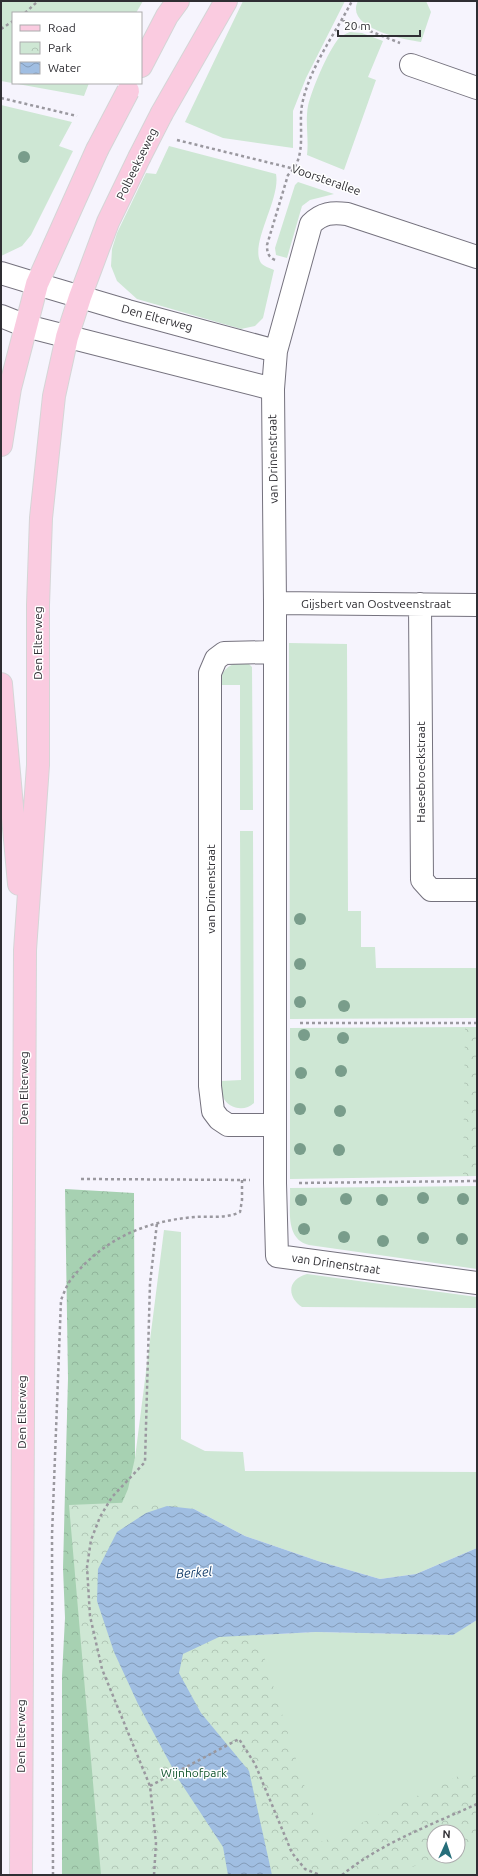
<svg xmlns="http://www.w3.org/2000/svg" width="478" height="1876" viewBox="0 0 478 1876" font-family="Ubuntu,sans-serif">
	<defs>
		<pattern id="forest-crowns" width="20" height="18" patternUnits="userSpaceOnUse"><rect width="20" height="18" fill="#a7d1b2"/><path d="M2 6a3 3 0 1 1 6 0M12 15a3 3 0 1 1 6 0" fill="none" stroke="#90b49a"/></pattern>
		<pattern id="park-crowns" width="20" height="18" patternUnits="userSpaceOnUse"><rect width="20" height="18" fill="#cee7d4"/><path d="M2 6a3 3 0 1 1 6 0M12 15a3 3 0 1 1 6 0" fill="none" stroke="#b1c6b6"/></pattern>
		<pattern id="water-waves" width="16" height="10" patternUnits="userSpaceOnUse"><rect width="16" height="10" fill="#a0bee2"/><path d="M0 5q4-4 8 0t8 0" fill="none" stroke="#839bb8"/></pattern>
	</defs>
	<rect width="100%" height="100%" fill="#f6f4fd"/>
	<!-- grass -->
	<path fill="#cee7d4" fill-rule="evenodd" d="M1 1H143L136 13H13V83H89L84 96 1 81Z
		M243 1H345L306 78 293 111V148L223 138 185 122Z
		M358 1H426L431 12 421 42C404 40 344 28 358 1Z
		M350 32 362 33 383 41 368 77 376 80 344 170 307 155C309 139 305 122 308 106 312 89 328 51 339 38 342 35 346 34 350 32Z
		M1 105 72 122 59 146 73 151 31 235 22 246 1 256Z
		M169 146 276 174C281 199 249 244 261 263 263 266 270 268 274 270L263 318 255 326 241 329 137 299 117 281 111 266 112 249 117 233 146 173 156 174Z
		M298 182 334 194 310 200 302 206 287 258 276 255 275 248 295 185Z
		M289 643 347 644 348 911H361V947H375L376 968H477V1018L290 1019Z
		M240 662 249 664 252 667 253 810H240V685H220C221 671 227 665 240 662Z
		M240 831H253L254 1103C245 1112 228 1109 223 1097 220 1092 220 1087 221 1081L241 1080Z
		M477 1027V1176L290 1179V1028Z
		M477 1186V1269L309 1245C284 1239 291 1208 290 1188Z
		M164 1230 181 1232V1439L205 1451 243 1452 245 1471 477 1472V1548L416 1574 380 1579 318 1561 245 1536 194 1509 95 1574 135 1458Z
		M307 1274 477 1297V1308L302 1307C286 1296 288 1279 307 1274Z
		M477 1620V1875H272L242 1636 316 1632 452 1635ZM434 1832H458V1856H434Z"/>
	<!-- forest -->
	<path fill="url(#forest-crowns)" d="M65 1189 134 1193 135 1458 128 1489 113 1524 143 1875H62V1676L65 1618 63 1568 68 1378Z"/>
	<!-- park -->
	<path fill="url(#park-crowns)" d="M465 1027H477V1176H463Z
		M188 1500 253 1621 322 1842 477 1767V1841L458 1849V1832H434V1856H440L397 1873 395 1875H101L69 1505Z"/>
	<!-- water -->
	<path fill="url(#water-waves)" d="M167 1506 194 1509 245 1536 318 1561 380 1579 416 1574 477 1548V1620L453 1635 316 1632 219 1637 183 1654 179 1673 201 1713 249 1771 272 1875H228L223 1847 179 1780 138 1704 114 1652 97 1601 98 1569 117 1532 146 1513Z"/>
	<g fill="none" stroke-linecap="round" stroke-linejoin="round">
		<defs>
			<path id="street" d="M411 65 477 88
				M1 273 37 284
				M1 316 26 326
				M273 389 275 603V1183L277 1256 477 1283
				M275 603 477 605
				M420 604 422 880 431 890H477
				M274 652 224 653 216 659 210 673V1086L213 1111 219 1119 228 1125H275"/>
			<path id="secondary" d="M37 284 128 311 276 351
				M26 326 273 389 276 351 311 224C322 213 332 212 347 214L477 257"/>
			<path id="primary" d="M141 66 167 16 178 1
				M162 113 226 1
				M1 445 10 388 37 284 97 150
				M1 684 19 884
				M21 1875 25 950 38 765V605L41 518 54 396 67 337 80 297 108 222 139 158"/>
		</defs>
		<!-- street casing -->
		<use href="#street" stroke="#75727e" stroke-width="24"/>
		<!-- secondary casing -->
		<use href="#secondary" stroke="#75727e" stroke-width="24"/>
		<!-- primary casing -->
		<use href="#primary" stroke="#d5d5d6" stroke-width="24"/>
		<!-- path -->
		<path stroke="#9a989f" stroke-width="2.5" stroke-dasharray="3 3" stroke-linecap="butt" d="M25 13 38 1
			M342 20 400 43
			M1 29 13 21
			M1 98 77 116
			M177 140 295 169 347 187
			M275 260C268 257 267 252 267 245L288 175C308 157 298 128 302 105 309 68 335 34 352 1
			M300 1023H477
			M81 1179 250 1180
			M299 1183 477 1181
			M150 1786 239 1739 255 1764 292 1853 305 1869 320 1875
			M53 1875 52 1535 61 1300C64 1293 67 1284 72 1278 104 1239 145 1221 195 1217 210 1216 226 1219 240 1212L242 1200V1180
			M154 1875 156 1843 150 1786 102 1669 90 1616 87 1567 91 1540 100 1517 112 1497 145 1462 150 1283 157 1223
			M342 1875C381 1843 431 1825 477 1804"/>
		<!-- street -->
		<use href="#street" stroke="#fff" stroke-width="22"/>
		<!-- secondary -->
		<use href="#secondary" stroke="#fff" stroke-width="22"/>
		<!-- primary -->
		<use href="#primary" stroke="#facbe0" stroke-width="22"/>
		<defs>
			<path id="primary-bridge" d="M97 150 128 91
				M139 158 162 113"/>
		</defs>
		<!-- primary-bridge casing -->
		<use href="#primary-bridge" stroke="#d5d5d6" stroke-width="24" stroke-linecap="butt"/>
		<!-- primary-bridge -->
		<use href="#primary-bridge" stroke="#facbe0" stroke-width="22"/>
	</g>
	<!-- trees -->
	<g fill="#799d8b">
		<circle cx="24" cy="157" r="6"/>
		<circle cx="300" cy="919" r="6"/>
		<circle cx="300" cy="964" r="6"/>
		<circle cx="300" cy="1002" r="6"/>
		<circle cx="344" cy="1006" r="6"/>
		<circle cx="304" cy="1035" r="6"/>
		<circle cx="343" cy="1038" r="6"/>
		<circle cx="341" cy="1071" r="6"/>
		<circle cx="301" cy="1073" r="6"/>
		<circle cx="300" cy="1109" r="6"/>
		<circle cx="340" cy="1111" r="6"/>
		<circle cx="300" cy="1149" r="6"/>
		<circle cx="339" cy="1150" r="6"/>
		<circle cx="423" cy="1198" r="6"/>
		<circle cx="346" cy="1199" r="6"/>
		<circle cx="463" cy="1199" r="6"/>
		<circle cx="301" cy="1200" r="6"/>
		<circle cx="382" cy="1200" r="6"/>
		<circle cx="304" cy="1229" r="6"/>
		<circle cx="344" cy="1237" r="6"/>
		<circle cx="423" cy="1238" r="6"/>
		<circle cx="462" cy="1239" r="6"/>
		<circle cx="383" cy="1241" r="6"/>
	</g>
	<g text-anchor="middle" stroke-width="3" stroke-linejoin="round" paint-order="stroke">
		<!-- street labels -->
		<g font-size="12" fill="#2f2e33" stroke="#fff">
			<text transform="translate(137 164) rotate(-64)" y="4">Polbeekseweg</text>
			<text transform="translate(326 180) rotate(19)" y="4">Voorsterallee</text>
			<text transform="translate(157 318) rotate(15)" y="4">Den Elterweg</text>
			<text transform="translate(273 459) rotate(-91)" y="4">van Drinenstraat</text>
			<text x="376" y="608">Gijsbert van Oostveenstraat</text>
			<text transform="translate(38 643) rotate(-90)" y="4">Den Elterweg</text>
			<text transform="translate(421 772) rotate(-90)" y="4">Haesebroeckstraat</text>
			<text transform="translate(211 889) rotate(-90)" y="4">van Drinenstraat</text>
			<text transform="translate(24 1088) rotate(-90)" y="4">Den Elterweg</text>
			<text transform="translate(336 1264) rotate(8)" y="4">van Drinenstraat</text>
			<text transform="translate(22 1412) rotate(-90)" y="4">Den Elterweg</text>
			<text transform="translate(21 1736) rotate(-90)" y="4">Den Elterweg</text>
		</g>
		<!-- park labels -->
		<g font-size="12" fill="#12552e" stroke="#fff">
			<text x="194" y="1777">Wijnhofpark</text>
		</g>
		<!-- water labels -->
		<g font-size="13" font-style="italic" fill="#143e6b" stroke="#fff">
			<text transform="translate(194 1572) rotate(-4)" y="5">Berkel</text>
		</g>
	</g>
	<!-- border -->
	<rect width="478" height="1876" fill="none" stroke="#2f2e33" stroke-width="4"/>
	<!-- legend -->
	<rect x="12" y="12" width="130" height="72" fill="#ffffff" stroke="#acabad"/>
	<rect x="20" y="25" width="20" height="6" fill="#facbe0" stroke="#acabad"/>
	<text x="48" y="32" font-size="12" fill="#2f2e33">Road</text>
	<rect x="20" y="42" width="20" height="12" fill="url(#park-crowns)" stroke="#acabad"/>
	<text x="48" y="52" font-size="12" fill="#2f2e33">Park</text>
	<rect x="20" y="62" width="20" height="12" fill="url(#water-waves)" stroke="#acabad"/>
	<text x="48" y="72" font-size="12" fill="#2f2e33">Water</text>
	<!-- north arrow -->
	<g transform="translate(446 1844) rotate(3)"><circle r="19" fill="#ffffff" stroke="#acabad"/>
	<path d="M0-3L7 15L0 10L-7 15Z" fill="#266e7a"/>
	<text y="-6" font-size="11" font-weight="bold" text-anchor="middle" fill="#2f2e33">N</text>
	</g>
	<!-- scale -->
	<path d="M338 30v6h82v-6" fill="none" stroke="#2f2e33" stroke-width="2"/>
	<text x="344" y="30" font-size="12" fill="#2f2e33" stroke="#ffffff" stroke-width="3" paint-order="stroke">20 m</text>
</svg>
